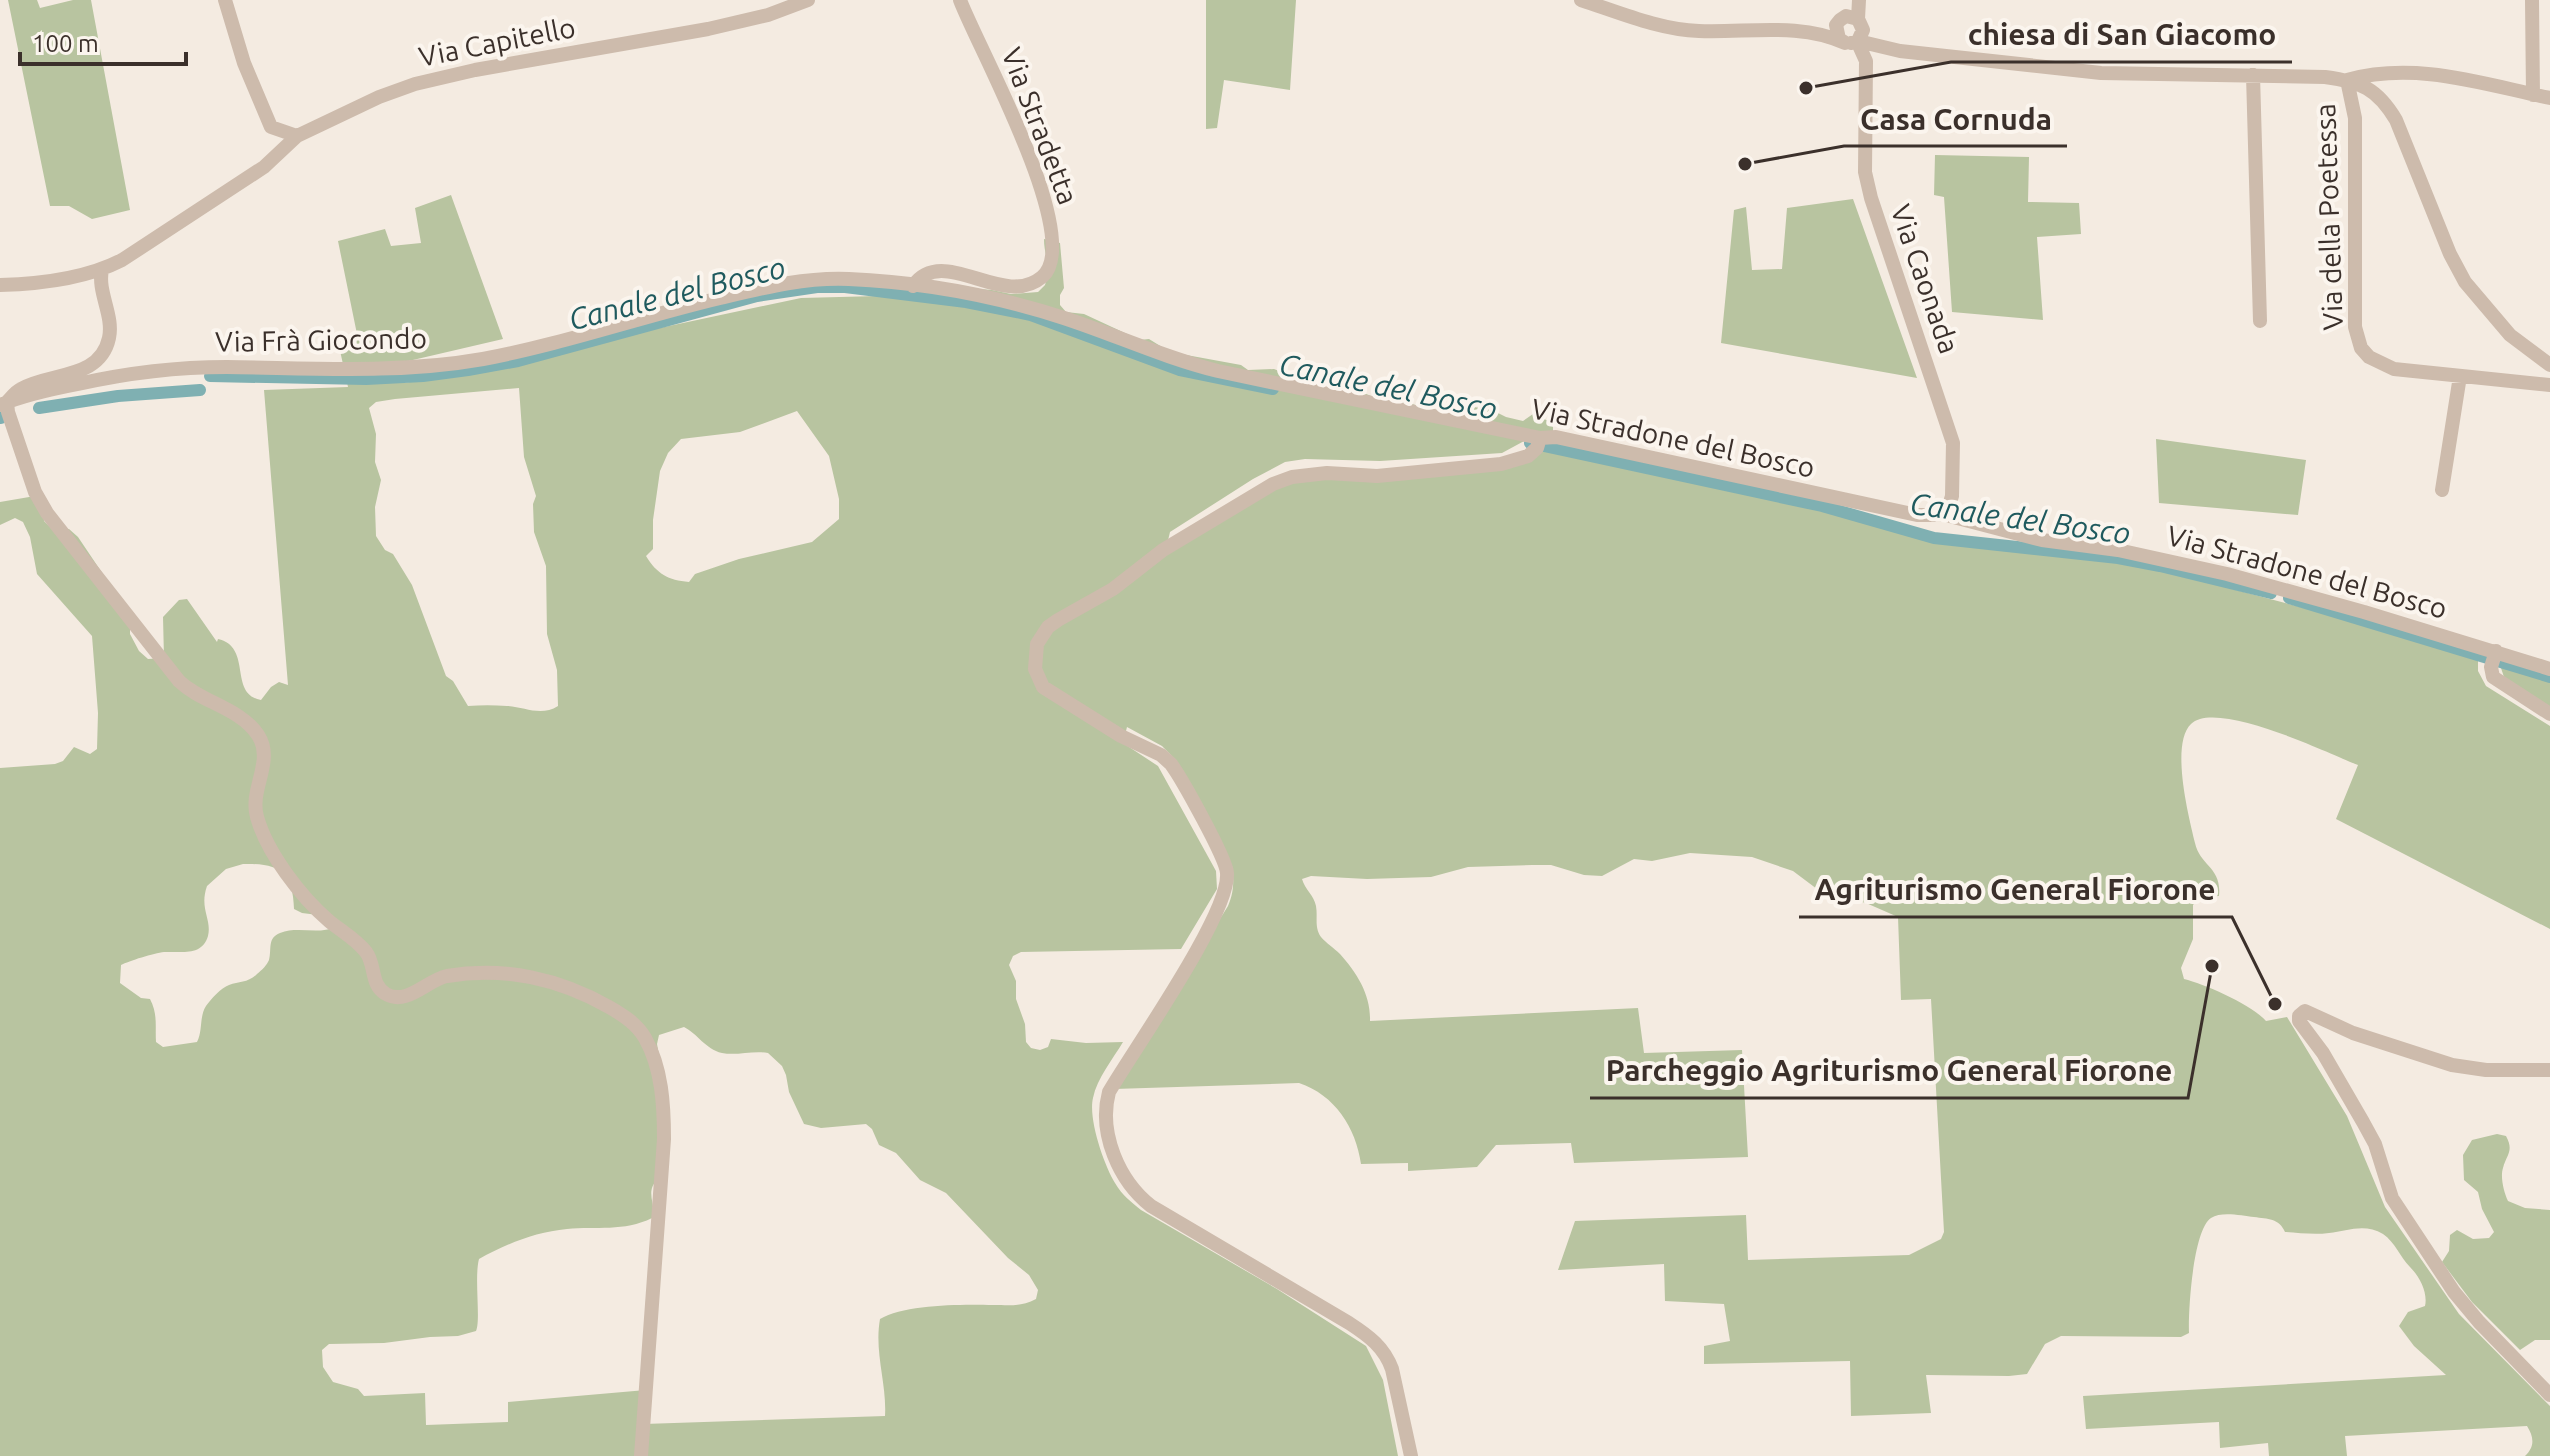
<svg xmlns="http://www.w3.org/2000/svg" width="2550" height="1456" viewBox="0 0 2550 1456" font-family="Ubuntu,sans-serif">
	<rect width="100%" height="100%" fill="#f4ebe1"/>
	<!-- green -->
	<path fill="#b8c4a0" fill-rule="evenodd" d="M8 0H37L40 8 73 0H91L130 210 92 219 69 206H50Z
		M1206 0H1296L1290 90 1224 80 1217 128 1206 129Z
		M1935 155 2029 157 2028 202 2079 203 2081 234 2037 237 2043 320 1952 312 1944 197 1934 195Z
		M451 195 503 339 400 363 405 383 461 371 552 356 622 336 801 298 878 296 904 298 923 293 928 285 992 290 1011 294 1038 292 1045 285C1052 264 1044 257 1044 239L1060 243 1064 288 1060 295V305L1066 312 1084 314 1140 340 1149 339 1170 352 1241 365 1248 370 1274 369 1314 385 1332 389 1351 388 1384 401 1395 399 1436 411 1464 410 1473 407 1490 409 1506 417 1523 421 1533 414 1553 423V431L1526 440 1502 453 1380 461 1305 459 1285 462 1253 479 1170 532 1165 553 1290 478 1533 455 1552 447 1829 507 1908 533 1950 543 2028 548 2157 569 2478 654V671L2486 686 2550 726V929L2336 819 2358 765C2328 753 2216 699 2191 724 2170 744 2189 818 2195 843 2200 866 2222 867 2219 896L2200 897 2193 905V939L2181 968 2184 979C2205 984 2252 1005 2266 1021L2287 1017 2347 1116 2385 1207 2459 1314 2550 1406V1456H2525C2535 1447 2534 1437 2527 1426L2345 1436 2347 1456H2269L2268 1443 2220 1448 2219 1422 2086 1429 2083 1396 2446 1375 2414 1346 2399 1326 2408 1312 2425 1306C2428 1293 2420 1277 2410 1267 2400 1257 2395 1242 2383 1234 2365 1223 2347 1231 2329 1233 2315 1235 2299 1233 2285 1232 2279 1218 2268 1219 2254 1217 2242 1216 2222 1211 2211 1218 2193 1230 2188 1311 2189 1333L2181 1337 2061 1336 2045 1344 2027 1374 2009 1376 1926 1375 1931 1413 1851 1416 1850 1361 1704 1364V1346L1730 1341 1724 1304 1665 1301 1664 1264 1558 1270 1575 1221 1746 1215 1748 1260 1909 1255 1941 1239 1944 1232 1931 999 1901 1000 1898 917 1866 903 1821 892 1793 871 1752 857 1690 853 1652 861 1634 859 1602 876 1584 875 1551 865H1532L1468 867 1431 877 1367 879 1311 876 1302 879C1305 890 1314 895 1316 906 1318 917 1314 927 1321 937 1326 943 1334 948 1340 954 1357 973 1371 995 1370 1021L1638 1008 1644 1053 1742 1050 1748 1157 1574 1163 1571 1143 1496 1145 1477 1167 1408 1171V1163L1361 1164C1356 1128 1335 1095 1299 1083L1114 1089 1228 906C1234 892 1234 881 1232 866L1171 755 1162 746 1127 727 1123 743 1158 766 1216 871 1217 889 1181 949 1021 952 1013 956 1009 965 1016 981V999L1025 1024 1026 1042 1031 1048 1040 1050 1048 1047 1051 1039 1086 1043 1123 1042C1113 1059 1097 1078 1093 1098 1088 1119 1104 1165 1115 1183 1122 1195 1131 1202 1141 1210L1277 1289 1366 1346 1383 1380 1398 1456H0V768L55 764 63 761 74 747 90 754 97 749 98 713 92 636 37 574 30 537 23 522 15 518 0 525V502L35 496 43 505 44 521 52 529H69L78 537 121 601 130 618V634L139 651 148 659 164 658 163 617 179 600 187 599 217 642 218 639C253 647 228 694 261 700L271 687 279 682 288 685 264 390 348 387 339 346 358 339 338 241 385 229 391 246 421 243 415 208ZM519 388 524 457 536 496 533 504 534 532 546 566 547 634 557 670 558 706C541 717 525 707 507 706 494 705 481 705 468 706L453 681 446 676 412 585 393 554 385 550 376 536 375 507 381 480 375 462 376 434 369 408 376 402 395 399ZM797 411 829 456 839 499V519L812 542 739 559 695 574 689 582C668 580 657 574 646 556L653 549V520L660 471 668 453 681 439 740 432ZM243 864C280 863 293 872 294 909L302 913 326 916 336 927C318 935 298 926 280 933 267 938 272 949 269 960 267 965 262 970 257 974 248 983 239 981 229 985 221 988 211 999 206 1006 199 1017 203 1031 197 1042L163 1047 156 1042C155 1026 158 1014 150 999L141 998 120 983 121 965C129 961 154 953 164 952 180 951 202 957 208 936 212 919 199 909 207 886L226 869ZM684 1027C698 1034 705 1049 722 1053 737 1056 753 1050 768 1053L782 1066 786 1075 789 1092 804 1124 821 1128 866 1124 872 1129 879 1145 896 1153 920 1180 946 1193 1008 1258 1029 1275 1038 1290 1036 1299C1021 1307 1010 1305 993 1305 964 1304 905 1304 880 1319 874 1352 887 1384 885 1416L644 1424 646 1390 508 1402V1422L426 1425 425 1393 364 1396 358 1389 333 1382 323 1367 322 1350 329 1344 384 1343 430 1337 458 1336 476 1331C481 1320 474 1278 479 1259 506 1244 535 1232 567 1229 596 1226 624 1232 652 1218 657 1204 644 1192 658 1179L660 1061 657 1044 659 1035Z
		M1853 199 1917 378 1721 343 1734 210 1746 207 1752 270 1782 269 1787 208Z
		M2156 439 2306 460 2298 515 2159 503Z
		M2504 659 2550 675V708L2506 683 2501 668Z
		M2497 1134 2506 1136C2514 1151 2507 1154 2503 1168 2500 1177 2504 1193 2508 1201L2525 1208 2550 1210V1340H2535L2520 1350 2472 1302 2442 1262 2449 1251 2450 1235 2457 1230 2473 1239 2489 1238 2494 1232 2482 1209 2478 1192 2464 1180 2463 1155 2472 1140Z"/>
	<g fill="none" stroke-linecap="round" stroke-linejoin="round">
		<!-- canal -->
		<path stroke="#7fb0b2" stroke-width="12" d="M210 376 366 379 423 376 468 370 518 361 757 296 817 287H845L966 302 1031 315 1180 370 1273 389
			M39 408 118 396 200 390
			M0 418H1
			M1530 443 1822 506 1934 538 2118 558 2160 566 2271 593
			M2289 598 2550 677"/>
		<!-- minor -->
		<path stroke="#cdbbac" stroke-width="14" d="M225 0 244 63 271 127 297 136
			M1581 0C1618 12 1660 30 1699 31 1747 33 1800 22 1845 43
			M2532 0 2533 95
			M1858 19 1859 0
			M1857 41 1866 61 1865 172 1871 198 1953 443 1952 496 1946 515
			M1858 41 1900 51 2101 73 2325 77C2361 82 2377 88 2396 120L2450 254 2465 282 2510 335 2550 365
			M1844 42 1839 39 1836 25 1840 20 1846 16 1858 19 1863 30 1858 41 1851 43
			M2253 75 2260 321
			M2550 98C2482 84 2416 61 2347 80L2355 118V327L2361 348 2369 357 2394 369 2550 385
			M102 270C97 292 114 315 109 338 100 380 50 372 21 389 15 392 12 397 7 402L8 412 35 492 47 513 179 681C202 703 239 707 258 735 275 761 249 789 257 817 267 853 301 897 329 921 341 931 356 939 366 952 376 965 370 985 386 994 407 1006 427 980 447 976 504 966 560 979 609 1007 623 1015 637 1024 645 1038 662 1068 664 1105 664 1139L641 1456
			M0 285C39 284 87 278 122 260L264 167 297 136 379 97 415 84 475 70 708 29 768 15 808 0
			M913 286C943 243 1003 310 1042 277 1086 240 977 46 960 0
			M0 405C24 395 52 389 78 384 127 373 177 367 227 367 313 368 398 374 483 359 563 344 640 317 720 298 762 288 804 277 849 279 920 282 996 296 1064 318 1116 335 1165 358 1218 371L1540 438 1556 437 1917 515H1946L2042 540 2118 550 2227 574 2364 612 2550 669
			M2442 490 2460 376
			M2496 651 2491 667 2493 677 2550 714
			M2550 1070H2486L2452 1065 2353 1033 2305 1011 2299 1016V1021L2323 1053 2363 1122 2375 1144 2392 1198 2454 1292 2479 1322 2550 1395
			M1411 1456 1392 1369C1384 1347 1369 1336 1349 1323L1151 1206C1119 1181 1098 1133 1109 1092 1134 1049 1230 914 1227 873 1226 858 1182 779 1171 764L1161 755 1121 736 1043 687 1035 669 1037 644 1048 627 1058 620 1113 589 1163 550 1273 484 1292 477 1327 473 1377 476 1501 464 1528 456 1537 448 1540 438"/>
	</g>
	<g text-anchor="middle" stroke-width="8" stroke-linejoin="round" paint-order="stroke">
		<!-- street labels -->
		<g font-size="28" fill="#3b302b" stroke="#fbf5ee">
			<text transform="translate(497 42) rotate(-11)" y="10">Via Capitello</text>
			<text transform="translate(1040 126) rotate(69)" y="10">Via Stradetta</text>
			<text transform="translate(2329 217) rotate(-92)" y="10">Via della Poetessa</text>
			<text transform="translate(1925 279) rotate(71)" y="10">Via Caonada</text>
			<text transform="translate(321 340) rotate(-1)" y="10">Via Frà Giocondo</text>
			<text transform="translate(1673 438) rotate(12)" y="10">Via Stradone del Bosco</text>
			<text transform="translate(2307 572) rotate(15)" y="10">Via Stradone del Bosco</text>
		</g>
		<!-- water labels -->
		<g font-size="30" font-style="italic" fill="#1f5a5e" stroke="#fbf5ee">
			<text transform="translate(677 294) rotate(-14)" y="10">Canale del Bosco</text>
			<text transform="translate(1388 387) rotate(12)" y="10">Canale del Bosco</text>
			<text transform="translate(2020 519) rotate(8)" y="10">Canale del Bosco</text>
		</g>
	</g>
	<!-- callouts -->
	<path fill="none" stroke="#3b302b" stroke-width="3" d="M1806 88L1951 62H2292M1745 164L1844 146H2067M2275 1004L2232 917H1799M2212 966L2188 1098H1590"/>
	<g fill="#3b302b" stroke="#fbf5ee" stroke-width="3">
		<circle cx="1806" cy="88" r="8"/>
		<circle cx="1745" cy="164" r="8"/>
		<circle cx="2275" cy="1004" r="8"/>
		<circle cx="2212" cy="966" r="8"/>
	</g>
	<g font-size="30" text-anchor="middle" font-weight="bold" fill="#3b302b" stroke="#fbf5ee" stroke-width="8" stroke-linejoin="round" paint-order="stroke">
		<text x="2122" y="45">chiesa di San Giacomo</text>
		<text x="1956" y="130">Casa Cornuda</text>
		<text x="2015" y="900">Agriturismo General Fiorone</text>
		<text x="1889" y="1081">Parcheggio Agriturismo General Fiorone</text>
	</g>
	<!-- scale -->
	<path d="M20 52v12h166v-12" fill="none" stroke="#3b302b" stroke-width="4"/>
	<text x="32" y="52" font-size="24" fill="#3b302b" stroke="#fbf5ee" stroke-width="6" paint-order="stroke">100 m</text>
</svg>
